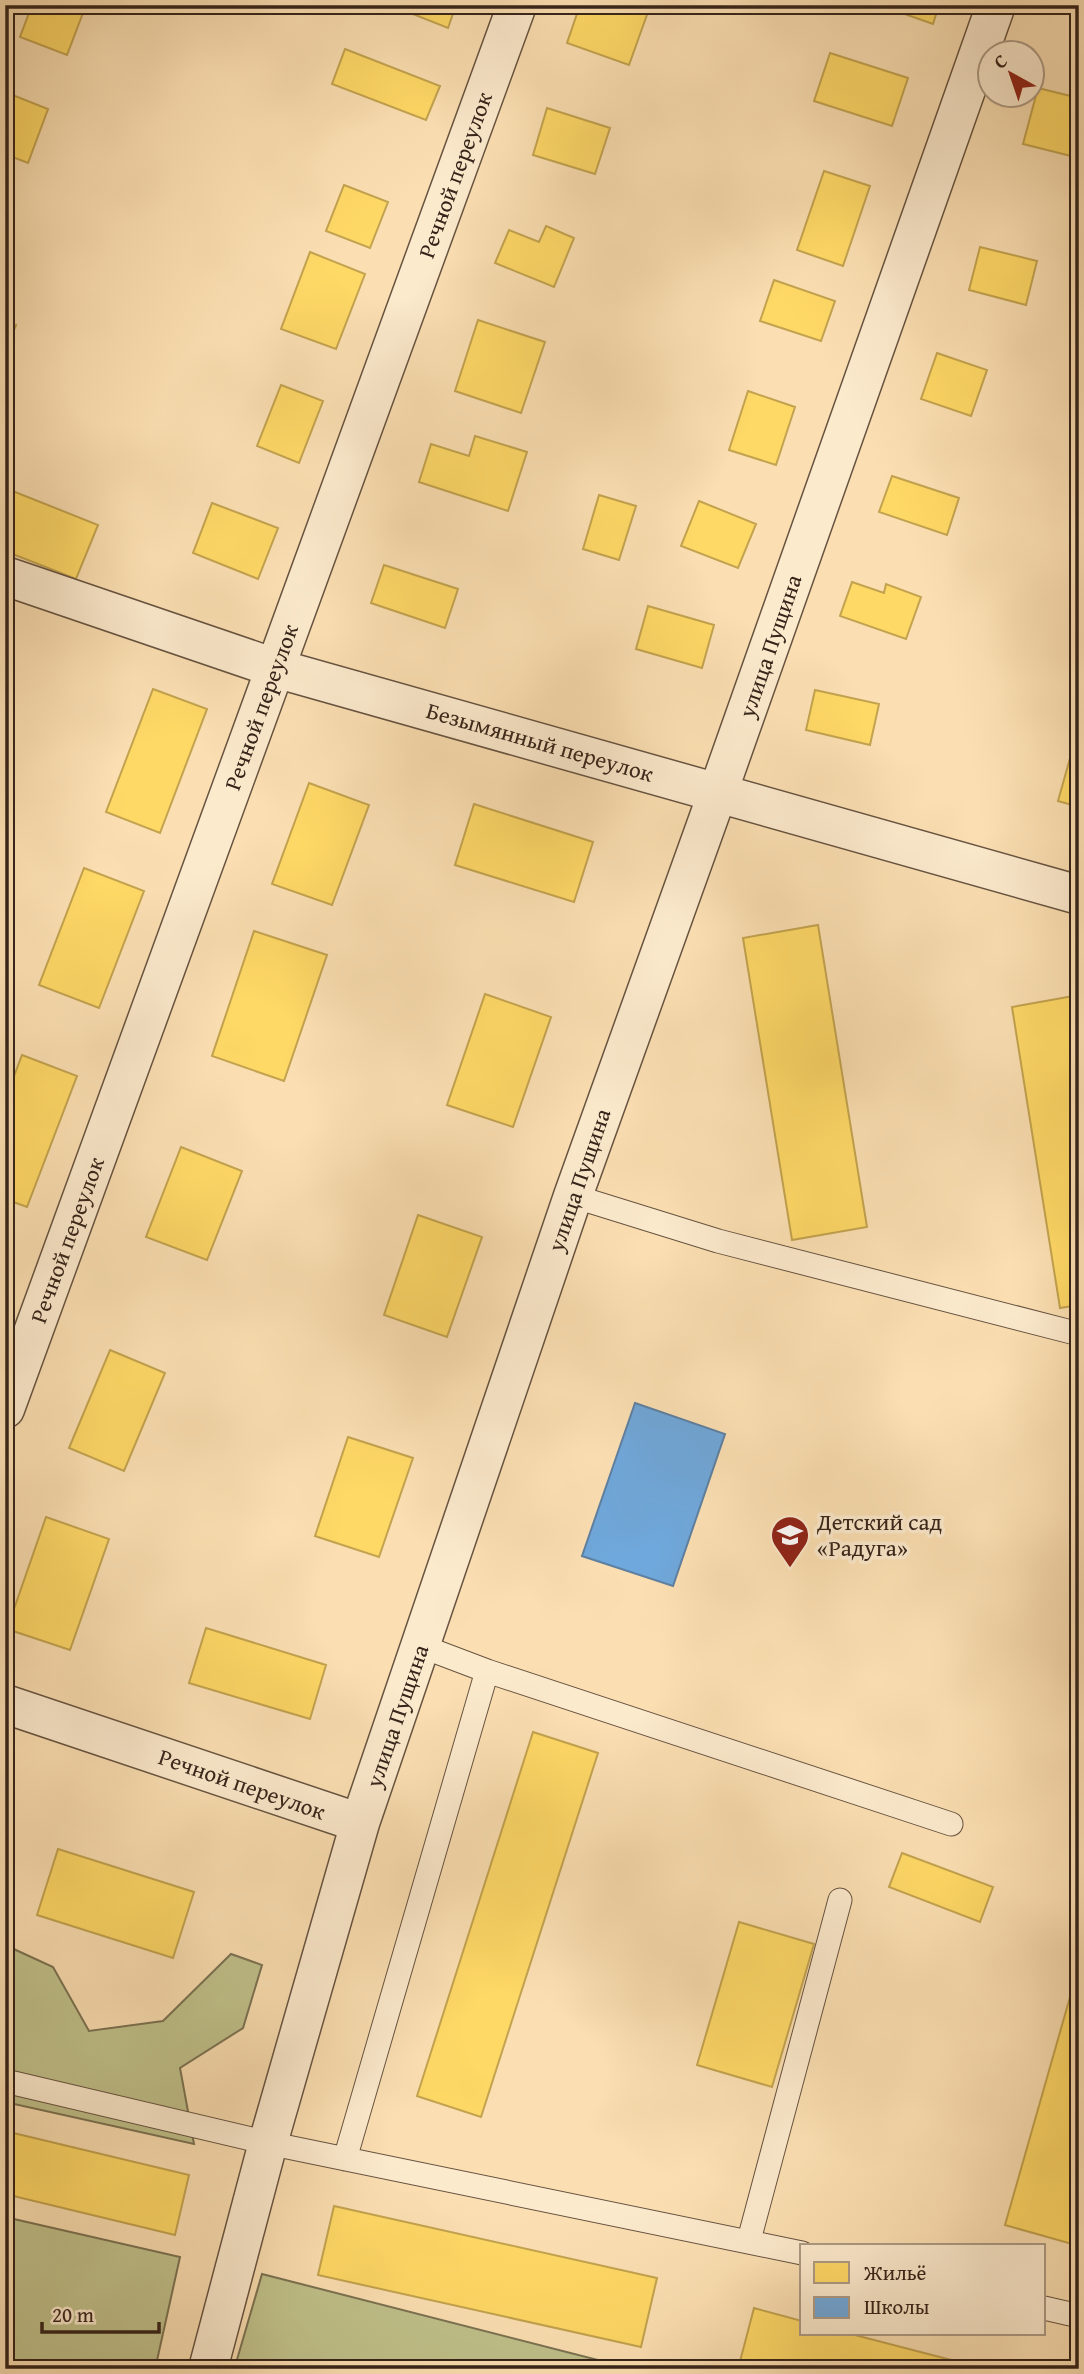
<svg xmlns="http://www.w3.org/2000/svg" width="1084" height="2374" viewBox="0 0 1084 2374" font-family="'Gentium Book Plus',serif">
	<rect width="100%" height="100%" fill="#fbdfb2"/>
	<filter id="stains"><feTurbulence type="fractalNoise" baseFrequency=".00286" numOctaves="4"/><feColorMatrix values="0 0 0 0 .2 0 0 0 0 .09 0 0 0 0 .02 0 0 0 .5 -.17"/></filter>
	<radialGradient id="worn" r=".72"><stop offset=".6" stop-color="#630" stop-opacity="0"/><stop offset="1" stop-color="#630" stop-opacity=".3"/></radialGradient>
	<!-- green -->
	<path fill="#c0c18b" stroke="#7b7252" stroke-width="2" d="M5 1945 53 1967 89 2031 163 2021 231 1954 262 1965 243 2028 180 2068 194 2144 5 2102Z
		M5 2217 180 2257 156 2365 140 2369 5 2368Z
		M262 2274 633 2369H245L236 2363Z"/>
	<!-- homes -->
	<path fill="#ffd966" stroke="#c3a34f" stroke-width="2" d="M32 5H86L67 55 20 37Z
		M402 5H456L448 28 400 9Z
		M580 5H627L648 12 629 65 567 43Z
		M879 5H939L933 24Z
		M345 49 440 86 426 120 332 84Z
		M830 53 908 78 892 126 814 101Z
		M1038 88 1079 98V158L1023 144Z
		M5 92 48 109 28 163 5 154Z
		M547 108 610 128 595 174 533 155Z
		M824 171 870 186 843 266 797 250Z
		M344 185 388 202 370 248 326 231Z
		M546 226 574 238 554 287 495 263 509 230 539 242Z
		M980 247 1037 261 1026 305 969 290Z
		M310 252 365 274 336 349 281 329Z
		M774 280 835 301 821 341 760 321Z
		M478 320 545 342 521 413 455 391Z
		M5 321 16 325 5 353Z
		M937 353 987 370 971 416 921 399Z
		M281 385 323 401 299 463 257 446Z
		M748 391 795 407 776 465 729 450Z
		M475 436 527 452 508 511 419 482 431 444 469 456Z
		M892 476 959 498 947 535 879 512Z
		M5 488 98 525 76 579 5 551Z
		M599 495 636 506 619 560 583 549Z
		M699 501 756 524 738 568 681 546Z
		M212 503 278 528 258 579 193 553Z
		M384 565 458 589 445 628 371 603Z
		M852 582 884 593 886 584 921 597 906 639 840 616Z
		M648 606 714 625 702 668 636 649Z
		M153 689 207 709 160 833 106 812Z
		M815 690 879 704 870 745 806 730Z
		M1074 744 1079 746V807L1058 801Z
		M309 783 369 805 332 905 272 884Z
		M474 804 593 842 574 902 455 865Z
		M84 868 144 891 99 1008 39 985Z
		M818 925 867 1227 792 1240 743 938Z
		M254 931 327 955 284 1081 212 1056Z
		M485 994 551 1017 513 1127 447 1105Z
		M1079 995V1305L1060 1308 1012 1007Z
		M22 1055 77 1076 27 1207 5 1199V1100Z
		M181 1147 242 1171 207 1260 146 1237Z
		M418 1215 482 1237 447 1337 384 1315Z
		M110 1350 165 1373 124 1471 69 1448Z
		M348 1437 413 1458 379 1557 315 1536Z
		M46 1517 109 1539 70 1650 7 1629Z
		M206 1628 326 1665 310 1719 189 1683Z
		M533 1732 598 1753 481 2117 417 2096Z
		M58 1849 194 1892 173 1958 37 1915Z
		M902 1853 993 1887 980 1922 889 1887Z
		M739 1922 814 1944 772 2087 697 2065Z
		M1078 1969H1079V2246L1005 2225Z
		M5 2131 189 2175 175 2235 5 2194Z
		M334 2206 657 2278 641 2347 318 2275Z
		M754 2308 802 2321V2334H851L986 2369H738Z"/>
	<!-- schools -->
	<path fill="#6fa8dc" stroke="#5e80a2" stroke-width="2" d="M635 1403 725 1434 673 1586 582 1556Z"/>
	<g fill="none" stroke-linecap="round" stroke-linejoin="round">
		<defs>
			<path id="lane" d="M573 1196 718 1241 1079 1334
				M421 1646 487 1671
				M5 2081 268 2143 802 2253
				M345 2159 487 1671 951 1824
				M749 2240 840 1900
				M1044 2308 1079 2316"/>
			<path id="street" d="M5 576 275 668 1079 895
				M5 1409 517 5
				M5 1704 360 1823
				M208 2369 268 2143 360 1823 573 1196 718 792 996 5"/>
		</defs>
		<!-- lane casing -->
		<use href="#lane" stroke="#675340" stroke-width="25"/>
		<!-- street casing -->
		<use href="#street" stroke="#675340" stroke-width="41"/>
		<!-- lane -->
		<use href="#lane" stroke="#fceacd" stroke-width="23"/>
		<!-- street -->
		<use href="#street" stroke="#fceacd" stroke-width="38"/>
	</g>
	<!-- icons -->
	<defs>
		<symbol id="school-pin" viewBox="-11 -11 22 30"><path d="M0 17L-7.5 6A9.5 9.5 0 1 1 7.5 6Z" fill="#8f2418" stroke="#fceacd"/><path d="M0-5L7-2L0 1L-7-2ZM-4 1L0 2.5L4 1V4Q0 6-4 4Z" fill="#fff"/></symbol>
	</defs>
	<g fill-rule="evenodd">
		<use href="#school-pin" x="768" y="1513" width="44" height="60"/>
	</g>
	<g text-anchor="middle" stroke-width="7" stroke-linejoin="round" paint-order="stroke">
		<!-- street labels -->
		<g font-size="23" fill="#36241a" stroke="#fceacd">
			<text transform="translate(455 175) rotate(-70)" y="8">Речной переулок</text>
			<text transform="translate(770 646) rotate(-71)" y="8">улица Пущина</text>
			<text transform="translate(261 707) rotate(-70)" y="8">Речной переулок</text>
			<text transform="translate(540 742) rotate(16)" y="8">Безымянный переулок</text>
			<text transform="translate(579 1180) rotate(-71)" y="8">улица Пущина</text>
			<text transform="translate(67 1240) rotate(-70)" y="8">Речной переулок</text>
			<text transform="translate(397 1716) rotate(-71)" y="8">улица Пущина</text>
			<text transform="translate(242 1784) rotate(19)" y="8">Речной переулок</text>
		</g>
		<!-- poi labels -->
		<g font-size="23" fill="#36241a" stroke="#fceacd" text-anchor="start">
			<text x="817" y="1530">Детский сад<tspan x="817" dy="26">«Радуга»</tspan></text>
		</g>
	</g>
	<!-- margin -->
	<rect width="1084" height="2374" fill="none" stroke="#fbdfb2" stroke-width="28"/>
	<rect x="7" y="7" width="1070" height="2360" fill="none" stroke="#36241a" stroke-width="3.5"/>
	<rect x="14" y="14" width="1056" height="2346" fill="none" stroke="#36241a" stroke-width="2"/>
	<!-- legend -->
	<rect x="800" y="2244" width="245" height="91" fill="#fceacd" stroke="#ad9b85" stroke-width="2"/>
	<rect x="814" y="2262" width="35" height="21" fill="#ffd966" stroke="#ad9b85" stroke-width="2"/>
	<text x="864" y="2280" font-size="21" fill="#36241a">Жильё</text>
	<rect x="814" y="2297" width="35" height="21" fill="#6fa8dc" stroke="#ad9b85" stroke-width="2"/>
	<text x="864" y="2314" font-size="21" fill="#36241a">Школы</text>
	<!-- north arrow -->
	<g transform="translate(1011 74) rotate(320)"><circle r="33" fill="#fceacd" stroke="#ad9b85" stroke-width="2"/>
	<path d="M0-5L12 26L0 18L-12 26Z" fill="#8f2418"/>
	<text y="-10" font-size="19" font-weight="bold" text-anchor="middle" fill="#36241a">С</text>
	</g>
	<!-- scale -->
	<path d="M42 2322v10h117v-10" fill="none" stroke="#36241a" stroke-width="3.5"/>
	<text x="52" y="2322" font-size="21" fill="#36241a" stroke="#fceacd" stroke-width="5" paint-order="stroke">20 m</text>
	<rect width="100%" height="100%" filter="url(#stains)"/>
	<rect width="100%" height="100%" fill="url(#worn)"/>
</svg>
